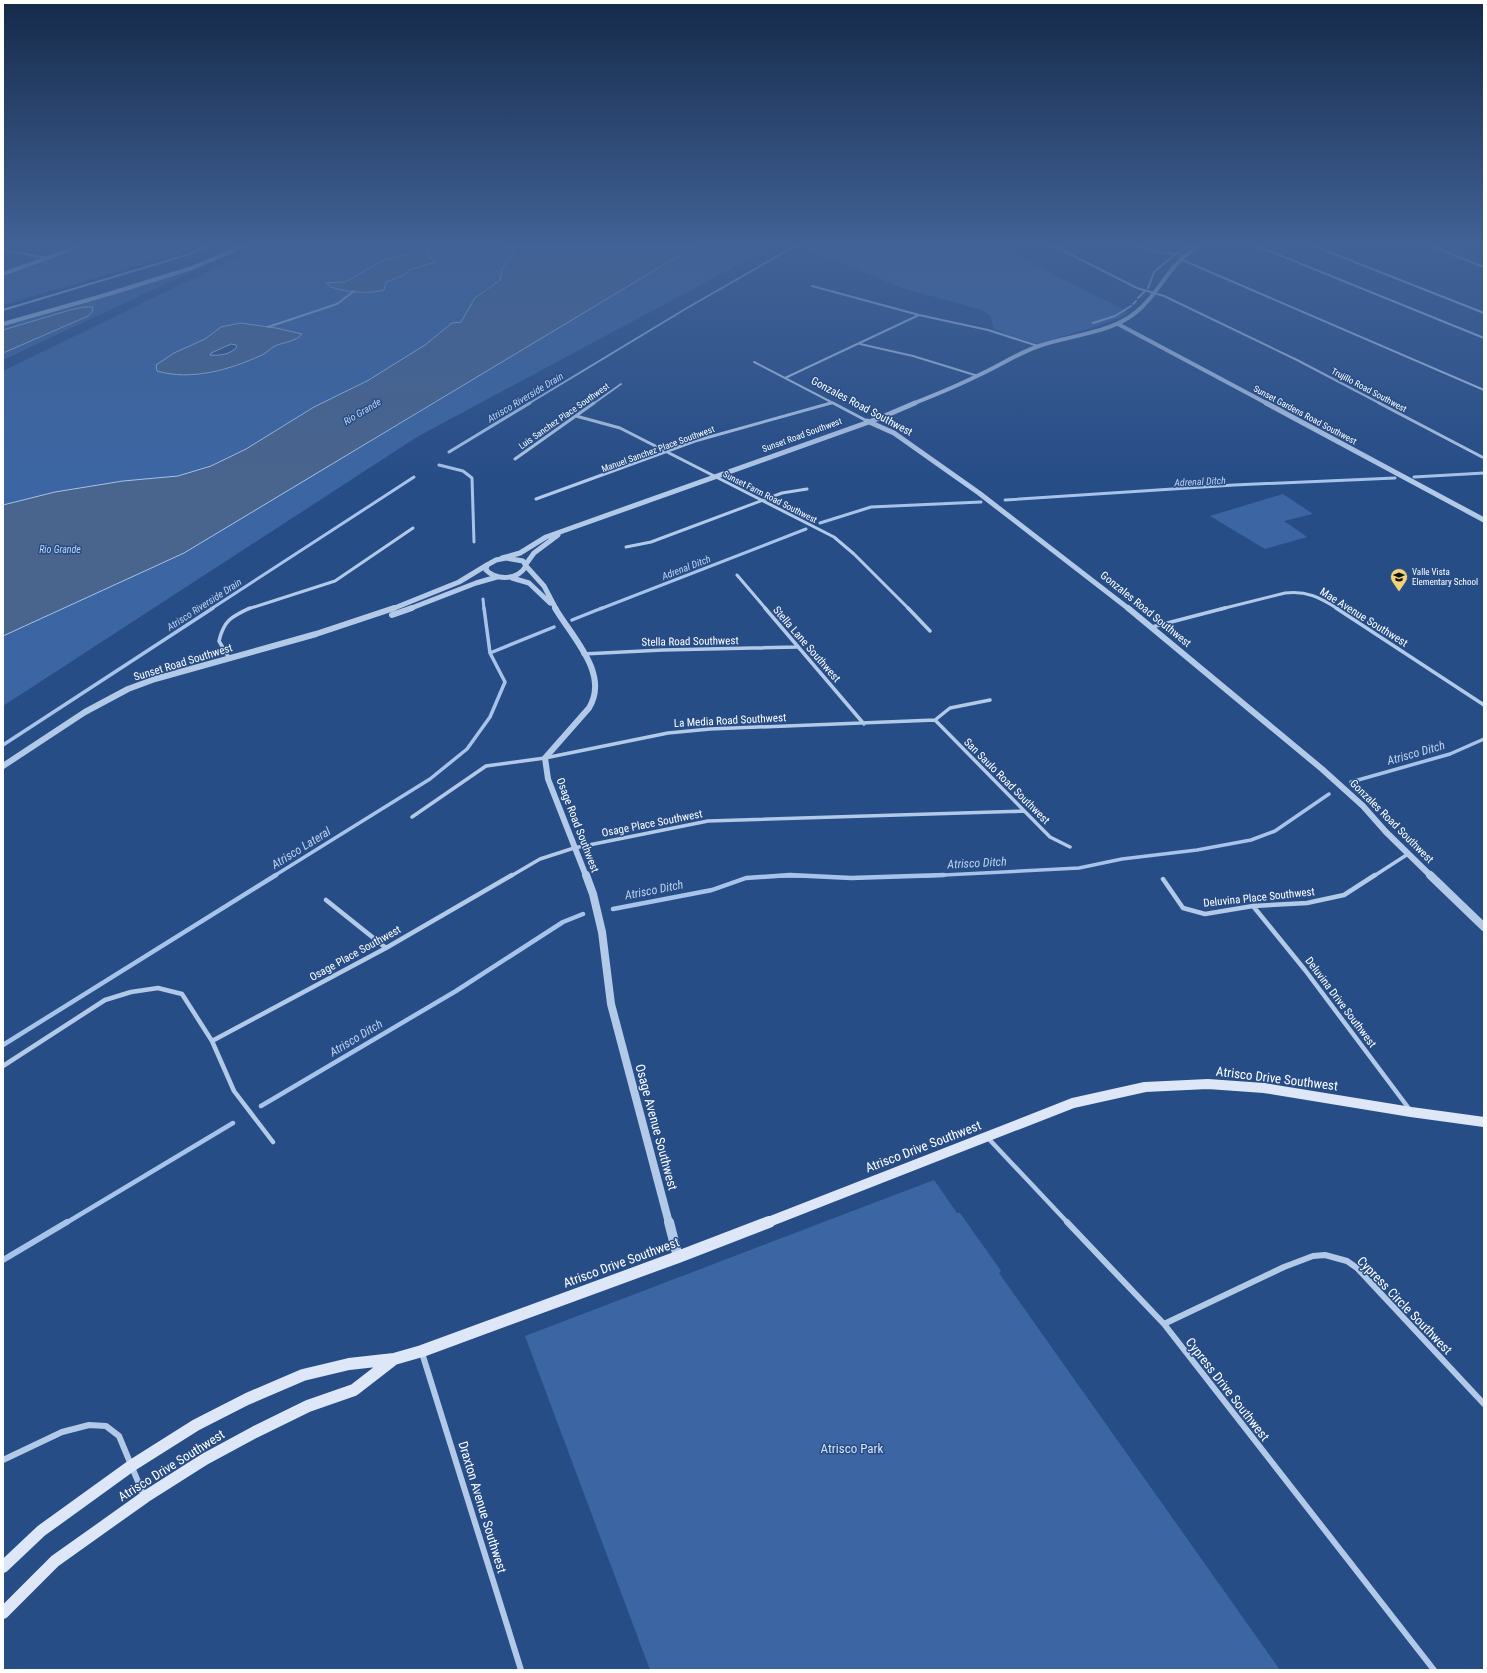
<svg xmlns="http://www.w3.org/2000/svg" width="1487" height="1673" viewBox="0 0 1487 1673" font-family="'Roboto Condensed',sans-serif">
	<rect width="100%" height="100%" fill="#274d87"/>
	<!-- green -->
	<path fill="#3c66a3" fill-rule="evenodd" d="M89 246H193L174 255 3 305V277Z
		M260 246H511L514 253 502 269 500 280 485 289 461 322 452 323 425 345 367 381 314 407 246 449 211 466 193 473 178 476 123 481 55 492 3 505V371ZM420 250 428 251 426 255 435 262 411 269 402 276 358 291H354L326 283 345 282 384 260 412 253ZM240 323 276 328 302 334C296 342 283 342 274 347 271 349 267 352 264 354 247 363 218 373 199 375 186 377 174 372 162 372L174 353 205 339 221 327Z
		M695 246H773L417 437 3 706V636L184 553Z
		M802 246H997L1128 312 1119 318 1100 325 1038 344 1008 335 993 328 991 316 982 310 902 288Z
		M197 269 3 360V322Z
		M1283 494 1313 514 1284 521 1307 537 1265 549 1210 516Z
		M934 1180 957 1213H960L1001 1271 999 1273 1280 1670H650L525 1336Z"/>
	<!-- water -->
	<path fill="#49648d" stroke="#a7c3e9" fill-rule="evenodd" d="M512 246H695L184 553 3 636V505L55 492 123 481 178 476 211 466 246 449 314 407 367 381 425 345 452 323 461 322 475 298 500 280 502 269 514 253Z
		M420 250H429L426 255 436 262 411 269 402 276 386 282 384 290C372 294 335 293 326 283L345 282 384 260 412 254Z
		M84 307H93L92 312 88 316 3 353V330L70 310Z
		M240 323 276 328 302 334C296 342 283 342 275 346 270 349 266 353 262 355 229 370 192 381 157 371L156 365 174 353 205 339 221 327ZM231 344 236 345 237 347C231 354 220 356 210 355L211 353Z"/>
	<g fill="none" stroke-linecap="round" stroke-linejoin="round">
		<!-- stream-far4 -->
		<path stroke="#a7c3e9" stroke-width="2" d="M1177 253 1187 246
			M1148 288 1154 272 1174 255
			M1138 298 1145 291
			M1133 304 1136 301
			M3 310 190 254 206 246
			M1093 323 1115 316 1131 306
			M268 327 337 304 354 291
			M528 404 687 308 795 246"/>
		<!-- stream-far3 -->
		<path stroke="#a7c3e9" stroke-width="3" d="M449 452 530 403
			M439 465 463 471 472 478 474 542
			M1414 477 1484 473
			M1005 500 1234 485 1395 478
			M820 523 871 507 981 502
			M483 599 484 609
			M211 609 414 477
			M600 609 806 529"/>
		<!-- stream-far2 -->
		<path stroke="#a7c3e9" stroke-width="3.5" d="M572 620 602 608
			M490 653 554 627
			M3 745 213 608
			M1351 782 1450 754 1484 739
			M274 876 430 779 467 749 490 717 505 682 490 653 484 608
			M777 876H809
			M924 876 1079 868 1122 859 1197 850 1251 840 1275 831 1329 794"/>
		<!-- stream-far1 -->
		<path stroke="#a7c3e9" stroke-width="4.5" d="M613 909 712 890 746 878 790 875 851 878 944 875
			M3 1045 276 875
			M261 1106 456 991 563 922 583 914
			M66 1223 233 1123"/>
		<!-- stream -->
		<path stroke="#a7c3e9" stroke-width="6" d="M3 1260 67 1222"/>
		<!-- minor-far4 -->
		<path stroke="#b3c9e8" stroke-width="2" d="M1054 246 1137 288 1164 296 1297 360 1381 404
			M1135 246 1158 252 1185 255
			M1257 246 1484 338
			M1314 246 1484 313
			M1431 246 1484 267
			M3 250 48 258
			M1180 259 1484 390
			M812 286 919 315 988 330 1038 346
			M860 344 913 356 978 376
			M754 362 835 404
			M785 378 919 315
			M593 404 621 384
			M828 404 832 403"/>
		<!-- minor-far3 -->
		<path stroke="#b3c9e8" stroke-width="3" d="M833 403 867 421
			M1379 403 1482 457
			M576 416 620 428 834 537 854 554 909 609
			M515 459 594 403
			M536 499 695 441 831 403
			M626 547 651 542 782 493 807 489
			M737 575 766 609
			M248 609 335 581 413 528
			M1221 609 1285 593C1306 590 1321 598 1338 609"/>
		<!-- minor-far2 -->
		<path stroke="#b3c9e8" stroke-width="3.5" d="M765 608 864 724
			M908 608 930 631
			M1336 608 1484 705
			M1152 627 1225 608
			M583 654 663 650 797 647
			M229 658 219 641C224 620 231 617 250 608
			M935 720 1050 837 1070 847
			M412 817 486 766 545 758 668 733 710 729 935 720 950 708 990 700
			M511 876 540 859 574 848 708 821 1024 811
			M1374 876 1408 854"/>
		<!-- minor-far1 -->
		<path stroke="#b3c9e8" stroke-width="4.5" d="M1163 879 1183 908 1205 914 1253 906 1307 903 1344 895 1375 875
			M326 900 386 948
			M1253 906 1305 970 1410 1110
			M212 1041 386 948 512 875
			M3 1066 105 1000 131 992 158 988 182 994 212 1041 234 1091 273 1142
			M987 1137 1068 1223"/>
		<!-- minor -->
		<path stroke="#b3c9e8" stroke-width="6" d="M1067 1222 1164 1324 1434 1670
			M1164 1324 1284 1267 1313 1256 1325 1255 1347 1261 1357 1268 1484 1404
			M422 1353 521 1670
			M3 1460 62 1432 89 1425 106 1426 119 1436 144 1496"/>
		<!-- tertiary-far4 -->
		<path stroke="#b3c9e8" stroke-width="4" d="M3 274 80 246
			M3 324 102 296 192 268 243 246
			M1118 324 1268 404
			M912 404C935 395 957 386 979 375 999 366 1018 353 1039 346 1068 336 1102 334 1128 318 1159 299 1166 263 1200 246"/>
		<!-- tertiary-far3 -->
		<path stroke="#b3c9e8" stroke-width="5" d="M1266 403 1484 520
			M867 421 894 433 979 493 1129 609
			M502 558 520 553 546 537 880 418 915 403
			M506 558 523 561 526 566C518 580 497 581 486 570L487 565 496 560Z
			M526 564 534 553 558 535
			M526 566 544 586 556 609
			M512 578 529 583 550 603
			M392 609 459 582 487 565
			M409 609 476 583 497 577"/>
		<!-- tertiary-far2 -->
		<path stroke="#b3c9e8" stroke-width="6" d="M555 608C572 637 610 674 589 708L545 758 548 779 586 876
			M1128 608 1322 769 1363 806 1386 832 1431 876
			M392 615 412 608
			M3 766 85 712 128 689 155 679 316 634 394 608"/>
		<!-- tertiary-far1 -->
		<path stroke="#b3c9e8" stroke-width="8" d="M586 875 593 894 602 932 611 1004 669 1223
			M1430 875 1484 927"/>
		<!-- tertiary -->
		<path stroke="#b3c9e8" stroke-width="10" d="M669 1222 678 1257"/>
		<!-- secondary-far1 -->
		<path stroke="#dde7f7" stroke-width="10" d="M766 1223 1073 1103 1145 1087 1208 1084 1264 1088 1411 1112 1484 1122"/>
		<!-- secondary -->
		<path stroke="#dde7f7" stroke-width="12" d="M3 1567 41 1531 131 1466 196 1425 247 1399 303 1375 349 1364 394 1359 422 1351 678 1257 769 1222
			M3 1613 55 1561 145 1497 205 1459 255 1432 308 1406 354 1390 394 1359"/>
	</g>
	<!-- sky -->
	<linearGradient id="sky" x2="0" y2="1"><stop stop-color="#152a4a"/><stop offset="0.51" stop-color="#416296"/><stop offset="1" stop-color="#416296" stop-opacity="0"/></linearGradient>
	<rect width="1487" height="480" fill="url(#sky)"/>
	<!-- icons -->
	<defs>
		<symbol id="school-pin" viewBox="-11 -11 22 30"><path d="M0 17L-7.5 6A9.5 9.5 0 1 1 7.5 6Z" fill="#f1d378" stroke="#274d87"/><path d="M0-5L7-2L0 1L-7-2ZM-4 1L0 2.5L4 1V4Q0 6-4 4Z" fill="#111"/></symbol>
	</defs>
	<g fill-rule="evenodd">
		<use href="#school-pin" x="1389" y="567" width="20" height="27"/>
	</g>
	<g text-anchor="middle" stroke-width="3" stroke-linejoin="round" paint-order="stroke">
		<!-- far-street labels -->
		<g font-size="9" fill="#fff" stroke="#274d87">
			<text transform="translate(1369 390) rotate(28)" y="3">Trujillo Road Southwest</text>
			<text transform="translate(1305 415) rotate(28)" y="3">Sunset Gardens Road Southwest</text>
			<text transform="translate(564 416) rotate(-35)" y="3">Luis Sanchez Place Southwest</text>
			<text transform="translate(802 435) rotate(-20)" y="3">Sunset Road Southwest</text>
			<text transform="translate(658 449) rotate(-20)" y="3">Manuel Sanchez Place Southwest</text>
			<text transform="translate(770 497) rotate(27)" y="3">Sunset Farm Road Southwest</text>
		</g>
		<!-- far-poi labels -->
		<g font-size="9" fill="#fff" stroke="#274d87" text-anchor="start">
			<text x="1412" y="575">Valle Vista<tspan x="1412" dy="10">Elementary School</tspan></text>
		</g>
		<!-- far-water labels -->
		<g font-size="10" font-style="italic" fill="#bed3f0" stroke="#274d87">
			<text transform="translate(525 397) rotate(-31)" y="4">Atrisco Riverside Drain</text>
			<text transform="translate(362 411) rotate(-31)" y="4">Rio Grande</text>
			<text transform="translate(1200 481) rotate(-3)" y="4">Adrenal Ditch</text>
			<text x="60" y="553">Rio Grande</text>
			<text transform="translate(686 567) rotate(-21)" y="4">Adrenal Ditch</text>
			<text transform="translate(204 604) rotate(-33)" y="4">Atrisco Riverside Drain</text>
		</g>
		<!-- street labels -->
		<g font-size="11" fill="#fff" stroke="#274d87">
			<text transform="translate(862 406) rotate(28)" y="4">Gonzales Road Southwest</text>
			<text transform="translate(1146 609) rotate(39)" y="4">Gonzales Road Southwest</text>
			<text transform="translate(1364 617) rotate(32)" y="4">Mae Avenue Southwest</text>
			<text transform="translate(690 641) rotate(-1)" y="4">Stella Road Southwest</text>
			<text transform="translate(807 644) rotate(49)" y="4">Stella Lane Southwest</text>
			<text transform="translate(183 662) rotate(-17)" y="4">Sunset Road Southwest</text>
			<text transform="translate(730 720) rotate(-3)" y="4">La Media Road Southwest</text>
			<text transform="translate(1007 781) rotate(45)" y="4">San Saulo Road Southwest</text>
			<text transform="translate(1392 821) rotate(45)" y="4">Gonzales Road Southwest</text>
			<text transform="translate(652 823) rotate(-11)" y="4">Osage Place Southwest</text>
			<text transform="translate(578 825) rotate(69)" y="4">Osage Road Southwest</text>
			<text transform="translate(1259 897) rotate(-6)" y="4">Deluvina Place Southwest</text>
			<text transform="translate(355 953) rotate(-29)" y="4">Osage Place Southwest</text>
			<text transform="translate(1341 1002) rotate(53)" y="4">Deluvina Drive Southwest</text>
		</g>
		<!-- water labels -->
		<g font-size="12" font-style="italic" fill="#bed3f0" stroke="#274d87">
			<text transform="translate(1416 753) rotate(-16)" y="4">Atrisco Ditch</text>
			<text transform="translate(301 848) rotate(-32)" y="4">Atrisco Lateral</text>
			<text transform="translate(977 863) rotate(-3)" y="4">Atrisco Ditch</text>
			<text transform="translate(654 890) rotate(-11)" y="4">Atrisco Ditch</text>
			<text transform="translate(356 1038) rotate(-31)" y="4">Atrisco Ditch</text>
		</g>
		<!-- near-street labels -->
		<g font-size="13" fill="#fff" stroke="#274d87">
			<text transform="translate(1277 1078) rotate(7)" y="5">Atrisco Drive Southwest</text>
			<text transform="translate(657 1127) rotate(75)" y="5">Osage Avenue Southwest</text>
			<text transform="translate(923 1146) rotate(-21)" y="5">Atrisco Drive Southwest</text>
			<text transform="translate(621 1262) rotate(-20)" y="5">Atrisco Drive Southwest</text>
			<text transform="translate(1405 1305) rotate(46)" y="5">Cypress Circle Southwest</text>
			<text transform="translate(1228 1389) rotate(52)" y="5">Cypress Drive Southwest</text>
			<text transform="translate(171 1465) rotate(-32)" y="5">Atrisco Drive Southwest</text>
			<text transform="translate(483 1507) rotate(73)" y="5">Draxton Avenue Southwest</text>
		</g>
		<!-- near-park labels -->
		<g font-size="13" fill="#d7e4f7" stroke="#274d87">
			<text x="852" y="1453">Atrisco Park</text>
		</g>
	</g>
	<!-- border -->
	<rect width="1487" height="1673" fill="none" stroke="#ffffff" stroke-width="8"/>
</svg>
